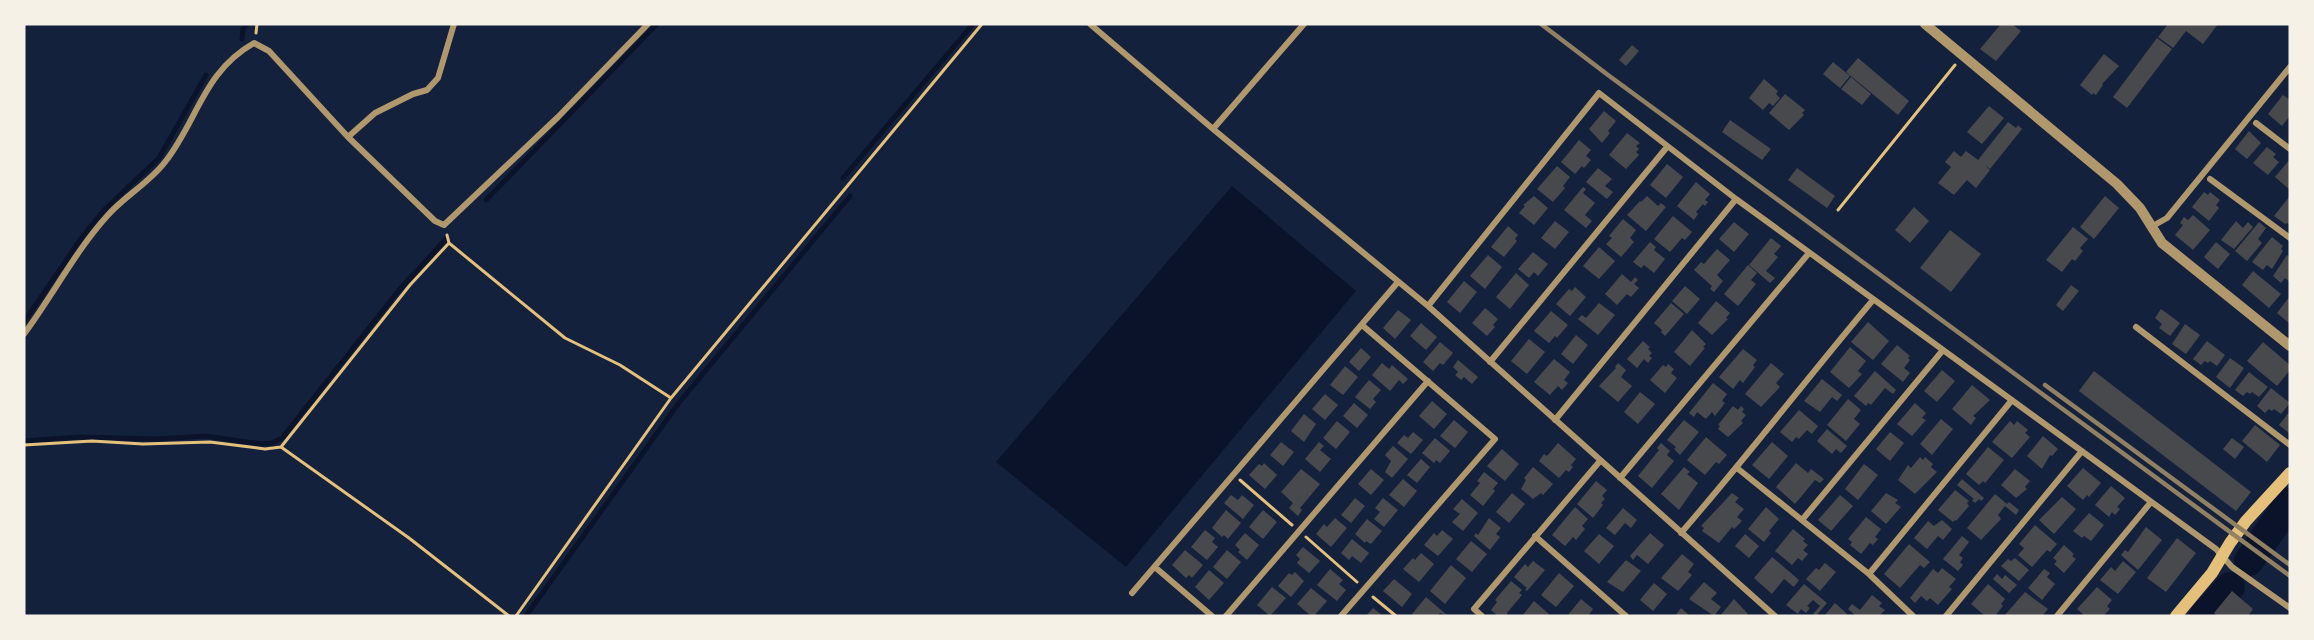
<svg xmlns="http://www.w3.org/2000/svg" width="2314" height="640" viewBox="0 0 2314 640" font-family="'IBM Plex Sans',sans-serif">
	<rect width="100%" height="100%" fill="#14213d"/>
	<!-- water -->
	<path fill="#0b132b" d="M1232 186 1356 291 1126 567 996 462Z"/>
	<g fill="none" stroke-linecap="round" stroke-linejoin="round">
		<!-- stream -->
		<path stroke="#0b132b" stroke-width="5" d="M242 39 243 29 247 24
			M843 178 973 24
			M486 200 657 24
			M24 322 82 237 104 210 159 158 206 75
			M24 441 79 437 158 439 205 436 262 444 272 443 282 438 399 290 445 240
			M526 616 678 404 850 196"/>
		<!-- river -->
		<path stroke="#0b132b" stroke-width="30" d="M2249 561 2290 502
			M2204 616 2230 587"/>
	</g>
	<!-- building -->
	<path fill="#48494c" d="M2001 24H2012L2021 31 1996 61 1980 49Z
		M2168 24H2218L2203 44 2186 31 2173 48 2158 37Z
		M2157 38 2172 49 2127 108 2113 97Z
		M1632 45 1639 51 1626 66 1619 60Z
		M2104 54 2119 66 2102 84 2103 85 2096 95 2093 93 2092 95 2080 85Z
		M1858 58 1909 101 1898 115 1846 72Z
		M1833 62 1850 76 1840 88 1823 74Z
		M1851 77 1871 94 1862 105 1841 89Z
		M1764 79 1778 91 1776 94 1780 98 1773 106 1769 103 1763 110 1749 98Z
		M1785 94 1805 110 1802 113 1804 115 1789 130 1769 113Z
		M2283 95 2290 100V116L2282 126 2268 114Z
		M1989 106 2004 118 1982 144 1967 132Z
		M1604 111 1616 121 1608 131 1610 133 1602 143 1589 129Z
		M1730 120 1771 149 1762 160 1722 132Z
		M2008 122 2016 128 2018 125 2022 129 1990 169 1985 165 1990 170 1976 188 1967 180 1954 195 1938 183 1951 167 1945 162 1954 151 1961 157 1966 151 1978 160Z
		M2249 131 2261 143 2247 159 2235 149Z
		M1627 133 1640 143 1636 146 1639 149 1636 152 1639 155 1626 169 1609 155Z
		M1579 140 1591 150 1586 156 1591 160 1584 168 1582 166 1575 174 1561 162Z
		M2267 147 2276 154 2273 157 2279 162 2268 175 2253 163Z
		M2290 159V187L2289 189 2275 177Z
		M1667 164 1683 177 1666 198 1650 185Z
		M1557 166 1570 177 1563 186 1565 188 1553 202 1537 189Z
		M1598 168 1612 179 1605 186 1613 192 1607 199 1586 182Z
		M1797 168 1835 196 1827 208 1788 180Z
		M1696 182 1710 194 1705 200 1708 202 1705 206 1703 204 1696 212 1698 214 1694 220 1677 206Z
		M1583 187 1586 189 1583 193 1595 203 1585 215 1592 221 1586 228 1564 210Z
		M2204 192 2208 195 2210 192 2220 200 2216 205 2219 208 2209 221 2192 207Z
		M1534 196 1548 208 1534 225 1519 213 1525 206 1523 205Z
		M1647 196 1658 206 1661 203 1666 207 1646 231 1627 215 1640 201 1641 202Z
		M2105 196 2119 208 2094 239 2080 227Z
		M2290 196V225L2287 223 2285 224 2274 216Z
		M1914 207 1929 221 1910 243 1895 230Z
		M2193 215 2210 230 2193 250 2175 235 2183 225 2180 223 2184 217 2188 220Z
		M1673 216 1692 232 1685 240 1682 238 1670 252 1654 239Z
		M1623 219 1636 230 1630 238 1634 242 1621 257 1606 244 1612 238 1609 236Z
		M1555 221 1569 232 1555 249 1541 238Z
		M2236 221 2243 228 2248 222 2253 227 2234 249 2221 240Z
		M1734 222 1749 234 1734 252 1719 239Z
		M2259 222 2266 228 2258 239 2262 243 2247 261 2235 251Z
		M1508 226 1518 235 1515 239 1517 241 1504 257 1491 247Z
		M2073 227 2088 239 2080 248 2083 251 2075 261 2072 259 2062 272 2046 260Z
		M1950 230 1981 254 1951 292 1920 268Z
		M2272 237 2283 246 2281 249 2283 251 2272 269 2267 265 2263 270 2252 262Z
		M1771 238 1781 246 1774 254 1778 257 1766 271 1775 278 1770 283 1749 265Z
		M1650 242 1656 247 1654 250 1665 259 1654 273 1644 265 1641 268 1633 262Z
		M2216 242 2230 254 2218 269 2204 257Z
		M1599 247 1615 261 1599 279 1583 266Z
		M1717 249 1730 260 1717 275 1723 281 1714 292 1710 289 1712 286 1694 270 1701 262 1704 264Z
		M1533 252 1548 264 1538 276 1534 272 1529 278 1518 269Z
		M1488 255 1502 267 1485 289 1470 276Z
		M2287 255 2290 258V282L2285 278 2281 283 2273 276Z
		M1748 265 1757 273 1751 280 1756 284 1738 306 1724 294Z
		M2253 271 2281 294 2269 308 2242 285Z
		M1516 273 1529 285 1510 309 1496 297Z
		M1622 274 1631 282 1635 277 1638 280 1634 284 1639 288 1631 297 1627 294 1617 305 1605 294Z
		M1464 281 1477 292 1460 313 1447 302Z
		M2071 285 2079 291 2063 311 2056 305Z
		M1685 286 1700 299 1687 314 1672 301Z
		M1575 287 1586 297 1570 316 1556 304 1569 289 1572 291Z
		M2290 296V324L2277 313Z
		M1716 301 1730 313 1726 318 1728 319 1712 335 1698 323Z
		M1599 303 1615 315 1598 335 1578 319 1582 315 1586 318Z
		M1671 303 1684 314 1665 336 1661 332 1662 330 1654 323Z
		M1485 308 1498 319 1493 325 1495 327 1487 336 1472 323Z
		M2161 309 2180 323 2170 336 2159 328 2162 324 2155 318Z
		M1398 310 1411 320 1395 339 1383 328Z
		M1551 311 1568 325 1557 338 1555 336 1549 343 1534 331Z
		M1868 322 1889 341 1873 360 1851 342Z
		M1421 323 1437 337 1426 350 1410 336Z
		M2185 324 2200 335 2186 354 2172 344Z
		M1692 330 1706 344 1703 347 1705 348 1690 366 1674 352Z
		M1576 335 1588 345 1573 364 1561 354Z
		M1529 339 1545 352 1527 374 1511 361Z
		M1643 341 1650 347 1648 349 1652 353 1649 356 1652 358 1648 363 1644 359 1637 368 1627 359Z
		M2207 341 2225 355 2217 366 2210 361 2208 363 2205 361 2201 365 2193 359Z
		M1440 342 1453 353 1443 365 1440 363 1433 371 1423 362Z
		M2263 342 2290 365V370L2277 386 2247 361Z
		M1897 345 1910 356 1908 358 1910 360 1904 368 1910 373 1903 382 1881 364Z
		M1850 347 1866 361 1858 371 1862 374 1849 388 1830 372Z
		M1361 348 1371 357 1359 371 1349 362Z
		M1743 349 1757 360 1753 365 1755 367 1743 383 1740 380 1733 389 1719 377Z
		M2230 358 2244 368 2230 388 2216 377Z
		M1554 359 1570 372 1564 380 1568 383 1562 390 1558 386 1550 395 1534 382Z
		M1458 360 1478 377 1472 384 1464 377 1461 380 1455 375 1458 372 1453 367Z
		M1382 363 1389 369 1392 365 1408 379 1403 384 1399 380 1390 391 1372 375Z
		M1618 363 1626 370 1621 377 1632 386 1618 402 1599 386 1616 368 1615 367Z
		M1771 363 1784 374 1776 383 1780 387 1761 407 1745 394Z
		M1668 364 1674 369 1671 373 1677 378 1665 393 1650 380 1663 365 1666 367Z
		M1345 366 1358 377 1343 395 1330 385Z
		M1942 370 1955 381 1937 402 1924 391Z
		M1875 371 1896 390 1893 394 1885 388 1871 405 1868 403 1866 406 1854 396Z
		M2094 371 2251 492 2236 511 2079 391Z
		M2249 372 2268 387 2259 397 2252 392 2250 394 2247 392 2243 396 2235 390Z
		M1822 379 1842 395 1837 401 1832 397 1820 412 1804 401Z
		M1369 380 1381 390 1373 399 1376 402 1370 409 1355 397Z
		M1713 383 1727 394 1722 401 1725 403 1715 416 1712 412 1706 419 1697 412 1694 417 1689 413Z
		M1972 385 1990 400 1973 416 1976 418 1971 425 1952 409Z
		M2271 388 2290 403 2281 414 2274 409 2272 411 2269 409 2265 413 2257 406Z
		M1640 392 1655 404 1638 424 1624 412Z
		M1325 394 1338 405 1325 420 1312 409Z
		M1848 399 1861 410 1854 419 1860 424 1846 441 1827 425Z
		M1432 401 1447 414 1434 429 1419 416Z
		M1354 403 1368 415 1357 428 1343 416Z
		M1915 403 1926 413 1922 418 1926 420 1912 436 1897 424Z
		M1733 406 1738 410 1741 406 1744 409 1742 412 1746 415 1741 421 1743 423 1728 437 1718 429 1720 426 1718 425Z
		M1799 410 1818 426 1812 434 1807 430 1799 439 1796 437 1792 442 1780 432Z
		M2290 411V434L2279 425Z
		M1304 414 1316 424 1304 442 1291 431Z
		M1941 419 1953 429 1932 455 1920 444Z
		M1454 420 1468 432 1455 448 1440 436Z
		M1684 420 1699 432 1680 455 1674 449 1676 447 1667 440Z
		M1337 421 1350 432 1336 449 1323 438Z
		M2010 421 2014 425 2017 421 2028 430 2025 433 2030 437 2012 458 1992 442Z
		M2255 425 2280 445 2267 462 2242 441Z
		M1827 429 1847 446 1841 453 1836 449 1832 454 1817 441Z
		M1413 432 1423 440 1411 454 1397 443 1404 435 1408 438Z
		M1890 432 1904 443 1890 461 1876 449Z
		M2043 436 2058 449 2052 456 2050 455 2042 469 2027 456Z
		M1706 437 1727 455 1719 464 1716 462 1705 475 1687 460Z
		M1435 438 1450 451 1440 463 1436 460 1434 463 1422 453Z
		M2232 438 2244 447 2235 459 2223 449Z
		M1281 442 1294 452 1283 466 1270 455Z
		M1319 442 1324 446 1320 450 1331 459 1320 472 1305 459Z
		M1772 442 1788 456 1769 479 1752 465Z
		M1558 443 1576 459 1571 465 1573 467 1569 472 1566 470 1559 478 1539 461 1544 454 1547 456Z
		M1661 443 1670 451 1667 455 1674 461 1652 488 1638 476 1659 450 1657 448Z
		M1393 446 1408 459 1392 478 1385 472 1391 461 1385 455Z
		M1988 447 2004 460 1985 483 1983 481 1979 485 1966 474Z
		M1502 449 1519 464 1505 481 1487 466Z
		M1920 457 1923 460 1925 457 1933 464 1931 467 1937 472 1915 494 1898 480 1908 465 1911 468Z
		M1421 459 1430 467 1417 483 1407 475Z
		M1264 463 1277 475 1265 489 1249 475 1259 464 1262 466Z
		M1796 463 1808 473 1811 469 1824 479 1820 483 1815 480 1795 504 1776 487Z
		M1864 464 1878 475 1858 500 1845 489Z
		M1533 467 1553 484 1543 495 1541 493 1533 499 1521 489 1526 480 1524 478Z
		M1684 467 1690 472 1687 474 1698 483 1679 510 1661 494Z
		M2083 468 2101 483 2089 497 2087 495 2083 500 2067 486Z
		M1301 469 1320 484 1300 508 1302 510 1298 516 1289 508 1293 503 1281 492Z
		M1371 469 1384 480 1371 495 1358 484Z
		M2015 469 2030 481 2025 487 2027 489 2016 498 2001 485Z
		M1484 472 1498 483 1493 489 1495 491 1483 506 1470 495 1480 483 1477 481Z
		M1403 479 1417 491 1404 507 1389 495Z
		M1962 479 1984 498 1981 501 1979 499 1975 503 1972 500 1974 499 1957 485Z
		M1596 481 1607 490 1602 496 1605 499 1601 503 1603 505 1593 518 1577 504Z
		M2111 486 2125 498 2117 507 2120 509 2115 515 2112 512 2109 517 2095 505Z
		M1955 490 1969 501 1967 503 1969 506 1956 521 1955 520 1953 522 1938 510Z
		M1512 493 1525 504 1509 523 1496 512Z
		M1732 493 1739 498 1735 502 1744 509 1737 517 1742 521 1734 529 1732 527 1719 543 1702 531 1704 528 1701 526Z
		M1886 493 1898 500 1895 503 1901 507 1886 524 1871 511Z
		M1995 494 2007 504 2009 502 2019 510 2016 515 2005 506 1998 515 2001 519 1981 540 1967 528Z
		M1231 495 1238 500 1242 495 1254 505 1243 519 1224 503Z
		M1840 495 1853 506 1831 531 1818 520Z
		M2062 497 2076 509 2054 534 2039 520Z
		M1355 498 1365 506 1351 523 1341 515Z
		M1383 498 1398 510 1384 527 1374 519 1380 512 1375 508Z
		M1462 499 1478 513 1463 531 1452 522 1460 514 1453 509Z
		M1575 507 1588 519 1582 526 1585 529 1576 540 1573 537 1565 546 1552 535Z
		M1766 507 1779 519 1769 531 1771 533 1764 542 1748 529Z
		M1623 508 1637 520 1631 528 1625 523 1615 535 1606 528Z
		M1226 510 1241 523 1228 539 1224 535 1222 537 1212 528Z
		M1263 510 1277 522 1263 539 1249 527Z
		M2089 513 2104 525 2091 541 2084 536 2082 538 2073 531Z
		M1866 517 1881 529 1875 537 1878 539 1873 545 1870 543 1861 554 1850 545 1852 542 1848 539Z
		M1335 518 1347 528 1331 547 1316 534 1324 524 1327 527Z
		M1489 518 1501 528 1496 534 1500 537 1490 550 1474 536 1476 533 1478 535Z
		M1367 519 1382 531 1371 544 1366 541 1365 543 1355 534Z
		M1942 520 1952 529 1943 540 1938 536 1927 549 1914 538 1928 521 1934 526Z
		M2035 525 2057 544 2050 552 2047 550 2032 567 2018 555 2024 548 2019 544Z
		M2146 527 2162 540 2138 570 2121 555 2125 550 2128 552Z
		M1793 529 1805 539 1803 541 1808 545 1803 550 1808 554 1802 561 1798 558 1792 565 1775 551Z
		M1205 530 1215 538 1212 542 1218 547 1207 560 1191 547Z
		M1442 530 1453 539 1438 556 1424 545 1434 533 1437 536Z
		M1245 533 1259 545 1247 560 1238 552 1240 550 1235 545Z
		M1650 533 1664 545 1648 564 1637 555 1633 560 1630 556Z
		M1599 534 1614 546 1599 564 1584 551Z
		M1745 534 1759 546 1749 558 1735 546Z
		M1962 536 1969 542 1959 555 1963 558 1960 562 1963 565 1958 571 1943 559Z
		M2177 538 2196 553 2166 592 2147 578Z
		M1352 539 1369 553 1361 563 1352 556 1349 560 1341 553Z
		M1471 541 1487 554 1472 572 1456 559Z
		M1909 544 1930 562 1924 568 1920 565 1900 588 1884 574Z
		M2064 545 2074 554 2072 556 2076 559 2064 573 2054 564 2057 561 2053 558Z
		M1303 547 1320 561 1309 573 1297 563 1300 559 1296 555Z
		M1185 550 1203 565 1192 578 1189 575 1186 578 1172 565Z
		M1227 550 1241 562 1227 579 1213 567Z
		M1421 553 1434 564 1419 582 1403 569 1413 558 1415 560Z
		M1682 554 1694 564 1688 572 1692 575 1678 591 1661 578Z
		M1772 557 1799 580 1794 587 1784 579 1772 594 1754 578Z
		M2015 558 2029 570 2019 581 2001 566 2008 559 2011 561Z
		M1626 560 1641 571 1623 592 1607 582Z
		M1533 561 1545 570 1527 591 1525 589 1527 588 1514 577 1525 564 1528 567Z
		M2123 561 2136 572 2118 594 2100 580 2111 567 2115 571Z
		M1825 563 1836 572 1820 591 1806 579 1816 568 1819 570Z
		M1451 565 1466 578 1445 604 1430 591Z
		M1942 568 1956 579 1949 587 1952 589 1938 605 1930 598 1927 601 1921 596 1915 603 1910 598 1933 569 1938 573Z
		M1330 569 1343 580 1339 584 1346 590 1337 601 1317 585Z
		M2044 569 2050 573 2047 577 2055 584 2042 600 2028 588Z
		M1209 570 1224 583 1209 600 1195 587Z
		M1295 572 1304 581 1291 597 1278 586 1289 573 1292 575Z
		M1559 573 1574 586 1556 607 1541 595Z
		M1997 574 2002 579 2005 575 2017 585 2009 593 1993 579Z
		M1394 579 1412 594 1402 607 1383 591Z
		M1511 581 1522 590 1519 593 1522 595 1507 613V616H1498L1491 610 1497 602 1495 600Z
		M1704 582 1717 593 1711 599 1721 607 1714 616 1689 599Z
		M1654 583 1667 594 1653 611 1640 600Z
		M1804 584 1827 603 1816 616 1813 614 1820 606 1813 600 1807 606 1810 608 1806 613 1801 609 1798 614 1786 605Z
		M1988 584 2005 599 2001 604 2003 606 1995 616H1985L1971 604Z
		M1272 587 1286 598 1270 616 1257 605Z
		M2097 587 2112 600 2107 606 2110 609 2103 616H2081L2083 614 2077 609Z
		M1311 588 1327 601 1314 616H1311L1297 604Z
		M2232 591 2253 609 2248 616H2217L2214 613Z
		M2025 592 2048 609 2042 616H2004Z
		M1872 595 1882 603 1879 606 1885 610 1879 616H1856L1848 609 1852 604 1860 610Z
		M1426 597 1448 616 1440 613 1438 616H1414L1412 614Z
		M1581 599 1593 609 1588 616H1567Z
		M1734 599 1748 614 1746 616H1720Z
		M1534 601 1549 614 1547 616H1522Z
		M1835 603 1844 611 1849 616H1824Z
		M1373 608 1383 616H1366Z
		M1681 608 1690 616H1675Z"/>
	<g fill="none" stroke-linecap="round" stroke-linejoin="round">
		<!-- path -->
		<path stroke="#e5c07b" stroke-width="3" d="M256 33 257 24
			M1838 210 1955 65
			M447 235 449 243 565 338 620 365 671 398
			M24 445 92 441 143 444 210 442 265 449 281 447 410 285 449 243
			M281 447 409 538 509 616
			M1240 480 1292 525
			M1306 537 1357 582
			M1373 597 1396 616
			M516 616 671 398 982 24"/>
		<!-- minor -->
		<path stroke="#b1986c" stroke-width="6" d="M1090 24 1213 129 1428 306 1775 616
			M2256 123 2290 149
			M1213 129 1304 24
			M348 137 375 113 413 94 427 90 438 78 454 24
			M2210 179 2290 238
			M2151 227 2167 218 2290 67
			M1428 306 1599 93 1736 199 2216 549 2232 567 2290 608
			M2136 327 2290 445
			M24 334C53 295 76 250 108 215 125 196 150 182 165 162 198 120 203 72 254 43L269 51 348 137 435 221 444 225 558 117 648 24
			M1490 362 1667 147
			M1555 420 1736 199
			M1737 468 1869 574 1913 616
			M1620 478 1809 253
			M1802 520 1943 350
			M1681 533C1747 457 1808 377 1873 300
			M1535 536 1626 616
			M1156 568 1212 616
			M1869 574 2012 400
			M1132 593 1398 282
			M1226 616 1428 381
			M1341 616 1495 439 1362 325
			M1482 616 1474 609 1600 461
			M1946 616 2082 451
			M2057 616 2151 502"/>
		<!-- tertiary -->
		<path stroke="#b1986c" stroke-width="10" d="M1925 24 2117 184 2140 208 2162 243 2290 346"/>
		<!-- primary -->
		<path stroke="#e5c07b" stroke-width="12" d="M2176 616 2212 573 2230 543 2246 521 2290 473"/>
		<!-- rail -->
		<path stroke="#918062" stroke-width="4.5" d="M1541 24 1608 75 2290 576
			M2045 385 2290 565"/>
	</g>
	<!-- border -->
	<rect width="2314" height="640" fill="none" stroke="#f6f1e7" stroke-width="51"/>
</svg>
